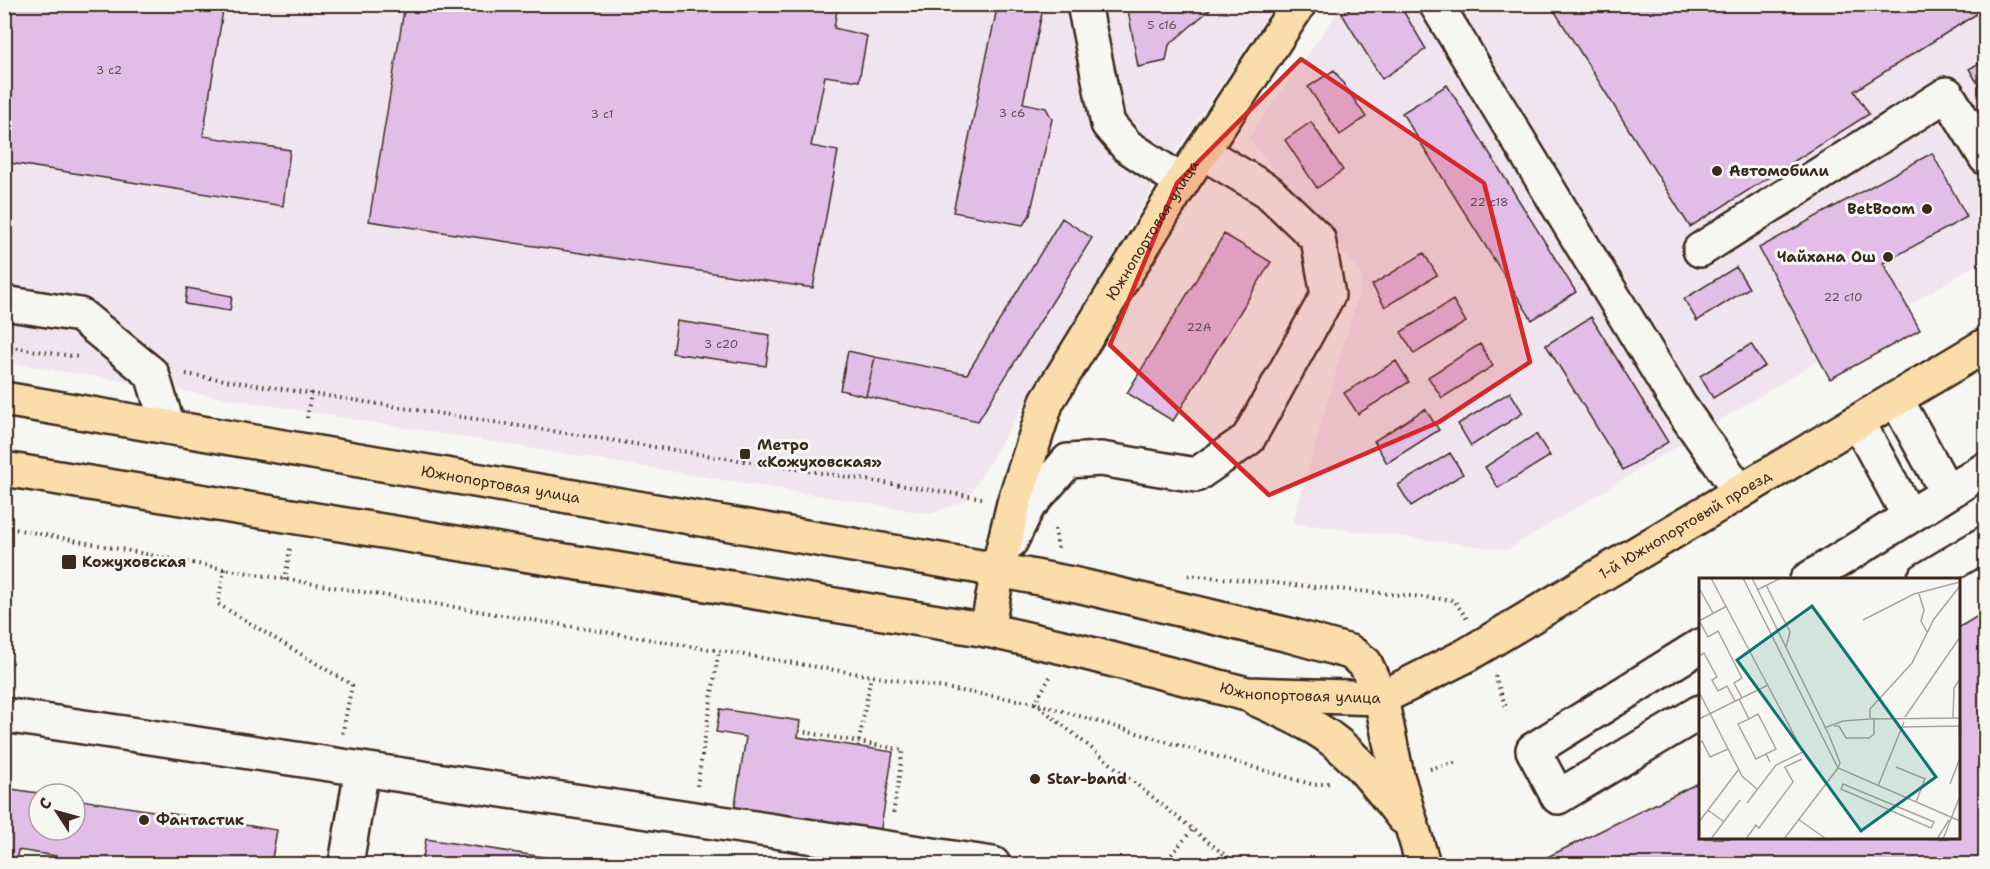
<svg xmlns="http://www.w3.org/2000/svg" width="1990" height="869" viewBox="0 0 1990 869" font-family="'Shantell Sans',sans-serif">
	<rect width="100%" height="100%" fill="#f6f6f2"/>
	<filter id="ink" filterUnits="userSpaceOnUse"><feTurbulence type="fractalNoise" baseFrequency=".0167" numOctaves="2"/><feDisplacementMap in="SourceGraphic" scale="12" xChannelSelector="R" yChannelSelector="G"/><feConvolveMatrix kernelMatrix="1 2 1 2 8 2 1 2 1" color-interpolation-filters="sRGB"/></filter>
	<g filter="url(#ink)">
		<!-- built -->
		<path fill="#f0e5ef" d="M4 5H1274L1160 176 967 500 931 514 5 362Z
			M1343 5H1985V259L1507 550 1293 523 1363 277 1248 138Z"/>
		<!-- building -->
		<path fill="#e1bde7" stroke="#3b2a1e" stroke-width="1.5" d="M4 4H224L203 136 290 150 283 206 4 162Z
			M405 4H838L834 28 867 36 859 81 825 76 811 146 838 151 813 288 369 221Z
			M998 4H1027L1043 8 1023 103 1046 108 1052 119 1030 215 1023 225 953 212Z
			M1127 4H1216L1169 45 1166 61 1138 67Z
			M1358 4H1399L1426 49 1382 79 1342 14Z
			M1550 4H1986V8L1854 91 1869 114 1690 227Z
			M1986 59V97L1969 69Z
			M1334 70 1366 117 1340 135 1308 87Z
			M1447 85 1576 292 1532 320 1402 113Z
			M1311 122 1343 170 1317 188 1285 140Z
			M1932 153 1967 217 1883 263 1920 330 1830 379 1759 248Z
			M1062 218 1092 238 978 421 866 396 875 357 967 374Z
			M1224 234 1271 262 1173 421 1127 393Z
			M1424 253 1437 275 1385 307 1372 285Z
			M1736 267 1749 288 1697 321 1684 299Z
			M187 288 232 296 230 311 185 304Z
			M1453 300 1466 322 1414 354 1401 332Z
			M1591 317 1668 442 1623 470 1546 345Z
			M677 321 770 335 766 366 672 353Z
			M1480 344 1493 366 1442 398 1428 377Z
			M1751 344 1765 366 1713 398 1700 376Z
			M848 351 875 357 866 396 840 390Z
			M1396 361 1409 382 1358 414 1344 393Z
			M1510 392 1523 413 1471 446 1458 424Z
			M1425 409 1439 430 1387 463 1374 441Z
			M1536 434 1550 456 1498 488 1485 467Z
			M1450 453 1463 474 1411 506 1398 485Z
			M1986 611V864H1533L1700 782V838H1958V628Z
			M720 709 800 721 798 737 893 752 880 834 734 811 746 737 716 732Z
			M4 788 45 794H39V830H75V799L277 830 271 864H55L56 856 18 850 16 861 4 859Z
			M426 839 590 864H422Z"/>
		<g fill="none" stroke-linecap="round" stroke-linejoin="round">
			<defs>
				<path id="minor" d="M1084 4 1108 124 1127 146 1182 182
					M1436 4 1679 405 1740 492
					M1700 250 1947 94 1986 158
					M4 303 80 315 152 374 168 427
					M1896 399 1947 492
					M1858 422 1909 516
					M1011 541 1027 508 1068 461 1101 459 1196 475 1248 439 1328 295 1318 239 1268 191 1202 152
					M1807 580 1986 469
					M1924 580 1986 543
					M1700 646 1533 750 1558 797 1700 712
					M4 715 993 864
					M346 864 362 769"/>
				<g id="major">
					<path id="s1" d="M4 399 998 570 1077 585 1289 635 1350 652 1365 663 1381 698 1397 776 1423 864"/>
					<path id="s2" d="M4 469 987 630 1067 648 1247 694 1381 698 1465 656 1986 345"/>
					<path id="s3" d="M987 630 998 570 1014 503 1047 401 1182 182 1299 4"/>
					<path d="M1256 699C1276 708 1296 717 1315 728 1351 749 1377 784 1403 817"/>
				</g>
			</defs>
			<!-- minor casing -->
			<use href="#minor" stroke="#3b2a1e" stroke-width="38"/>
			<!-- major casing -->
			<use href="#major" stroke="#3b2a1e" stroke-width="38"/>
			<!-- path -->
			<path stroke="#3b2a1e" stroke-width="4" stroke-dasharray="1.5 4.5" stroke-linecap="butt" d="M4 346 78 357
				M186 374 982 498
				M307 418 311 392
				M4 527 224 569 1035 703 1314 785 1330 783
				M1055 529 1058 548
				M224 569 218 604 352 685 342 735
				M1188 575 1454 600 1467 619
				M285 580 290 548
				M1495 676 1507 710
				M1050 677 1035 703 1236 864
				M799 731 903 750 893 815
				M859 741 871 676
				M1430 769 1458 762
				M697 786 719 650
				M1164 864 1192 830"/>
			<!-- minor -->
			<use href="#minor" stroke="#f6f6f2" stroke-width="33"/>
			<!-- major -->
			<use href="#major" stroke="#faddab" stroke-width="33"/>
		</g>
	</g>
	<!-- marked area -->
	<path fill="#d62828" fill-opacity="0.2" stroke="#d62828" stroke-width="4.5" stroke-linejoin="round" d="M1301 59 1484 183 1530 362 1439 422 1269 495 1110 345 1177 183Z"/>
	<!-- markers -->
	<g fill="#3b2a1e" stroke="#f6f6f2" stroke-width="2">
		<circle cx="1717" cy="171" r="6"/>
		<circle cx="1927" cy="209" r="6"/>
		<circle cx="1888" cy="257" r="6"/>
		<rect x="739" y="448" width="12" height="12" rx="3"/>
		<rect x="61" y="554" width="16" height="16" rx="3"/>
		<circle cx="1035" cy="779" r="6"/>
		<circle cx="144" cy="820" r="6"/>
	</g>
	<g text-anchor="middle" stroke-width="6" stroke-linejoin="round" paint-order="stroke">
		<!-- number labels -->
		<g font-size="12" fill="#644f50">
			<text x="1162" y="29">5 с16</text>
			<text x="109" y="74">3 с2</text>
			<text x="1012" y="117">3 с6</text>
			<text x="602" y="118">3 с1</text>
			<text x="1489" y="206">22 с18</text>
			<text x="1843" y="301">22 с10</text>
			<text x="1199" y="331">22А</text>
			<text x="721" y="348">3 с20</text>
		</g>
		<!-- poi labels -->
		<g font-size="15" font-weight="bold" fill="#3b2a1e" stroke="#f6f6f2" text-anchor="start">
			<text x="1729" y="176">Автомобили</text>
			<text x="1915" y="214" text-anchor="end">BetBoom</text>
			<text x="1876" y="262" text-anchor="end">Чайхана Ош</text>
			<text x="757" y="450">Метро<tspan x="757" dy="17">«Кожуховская»</tspan></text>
			<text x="82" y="567">Кожуховская</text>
			<text x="1047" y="784">Star-band</text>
			<text x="156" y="825">Фантастик</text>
		</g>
		<!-- street labels -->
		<g font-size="15" fill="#3b2a1e" stroke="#f6f6f2">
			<text dy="5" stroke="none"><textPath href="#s3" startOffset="438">Южнопортовая улица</textPath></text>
			<text dy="5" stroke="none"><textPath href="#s1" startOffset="504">Южнопортовая улица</textPath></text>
			<text dy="5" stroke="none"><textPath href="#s2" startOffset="1748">1-й Южнопортовый проезд</textPath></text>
			<text dy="5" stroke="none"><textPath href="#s2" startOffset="1317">Южнопортовая улица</textPath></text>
		</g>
	</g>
	<!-- overview -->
	<g transform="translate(1699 578)">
		<rect width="261" height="261" fill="#f6f6f2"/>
		<path fill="none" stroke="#aba49d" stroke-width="1.5" d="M12 0 104 174 77 187 48 225M44 0 139 190 261 243M53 0 130 157 141 185 139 190M67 7 91 54 87 69M0 10 14 35M58 12 82 0M220 16 225 32 222 43 228 54M0 42 9 59 19 53 43 100 35 105 43 120M164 42 215 16 261 4M0 43 28 28M0 78 5 75 18 99 13 102 19 113 28 108 36 123M0 114 43 198 58 211M40 121 50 141 59 136 77 171 67 176 71 184M206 139 261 59M254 140 255 110 261 101M0 141 69 107M50 141 39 146 57 181 67 176M171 141V131L213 85 235 41 261 8M260 146 261 170M135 148H140L147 160H170L175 156V140M203 149 260 148M125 150 144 143 171 141 261 140M0 165 3 163 11 179 29 171M197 189 226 201 217 224M144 206 192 226 235 244 232 250 142 211ZM251 206 261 180M179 208 205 144M9 232 25 244M99 241 127 261M0 244 40 191M12 261 41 222M47 261 57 247 60 250 94 204 86 189 103 181M85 261 139 190M130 261H149M238 261 250 242M244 261 261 218"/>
		<path fill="#0f766e" fill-opacity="0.15" stroke="#0f766e" stroke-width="3" d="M113 28 237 199 162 253 38 82Z"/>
		<rect width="261" height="261" fill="none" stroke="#3b2a1e" stroke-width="3"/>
	</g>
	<!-- margin -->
	<rect width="1990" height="869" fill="none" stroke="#f6f6f2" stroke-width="24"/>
	<rect x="12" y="12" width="1966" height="845" fill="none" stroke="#3b2a1e" stroke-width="2" filter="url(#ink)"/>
	<!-- north arrow -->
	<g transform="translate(57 812) rotate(306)"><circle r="28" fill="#f6f6f2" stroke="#aba49d" stroke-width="1.5"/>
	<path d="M0-4.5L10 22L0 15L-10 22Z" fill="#3b2a1e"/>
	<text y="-9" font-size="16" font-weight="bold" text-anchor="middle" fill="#3b2a1e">С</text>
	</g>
</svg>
